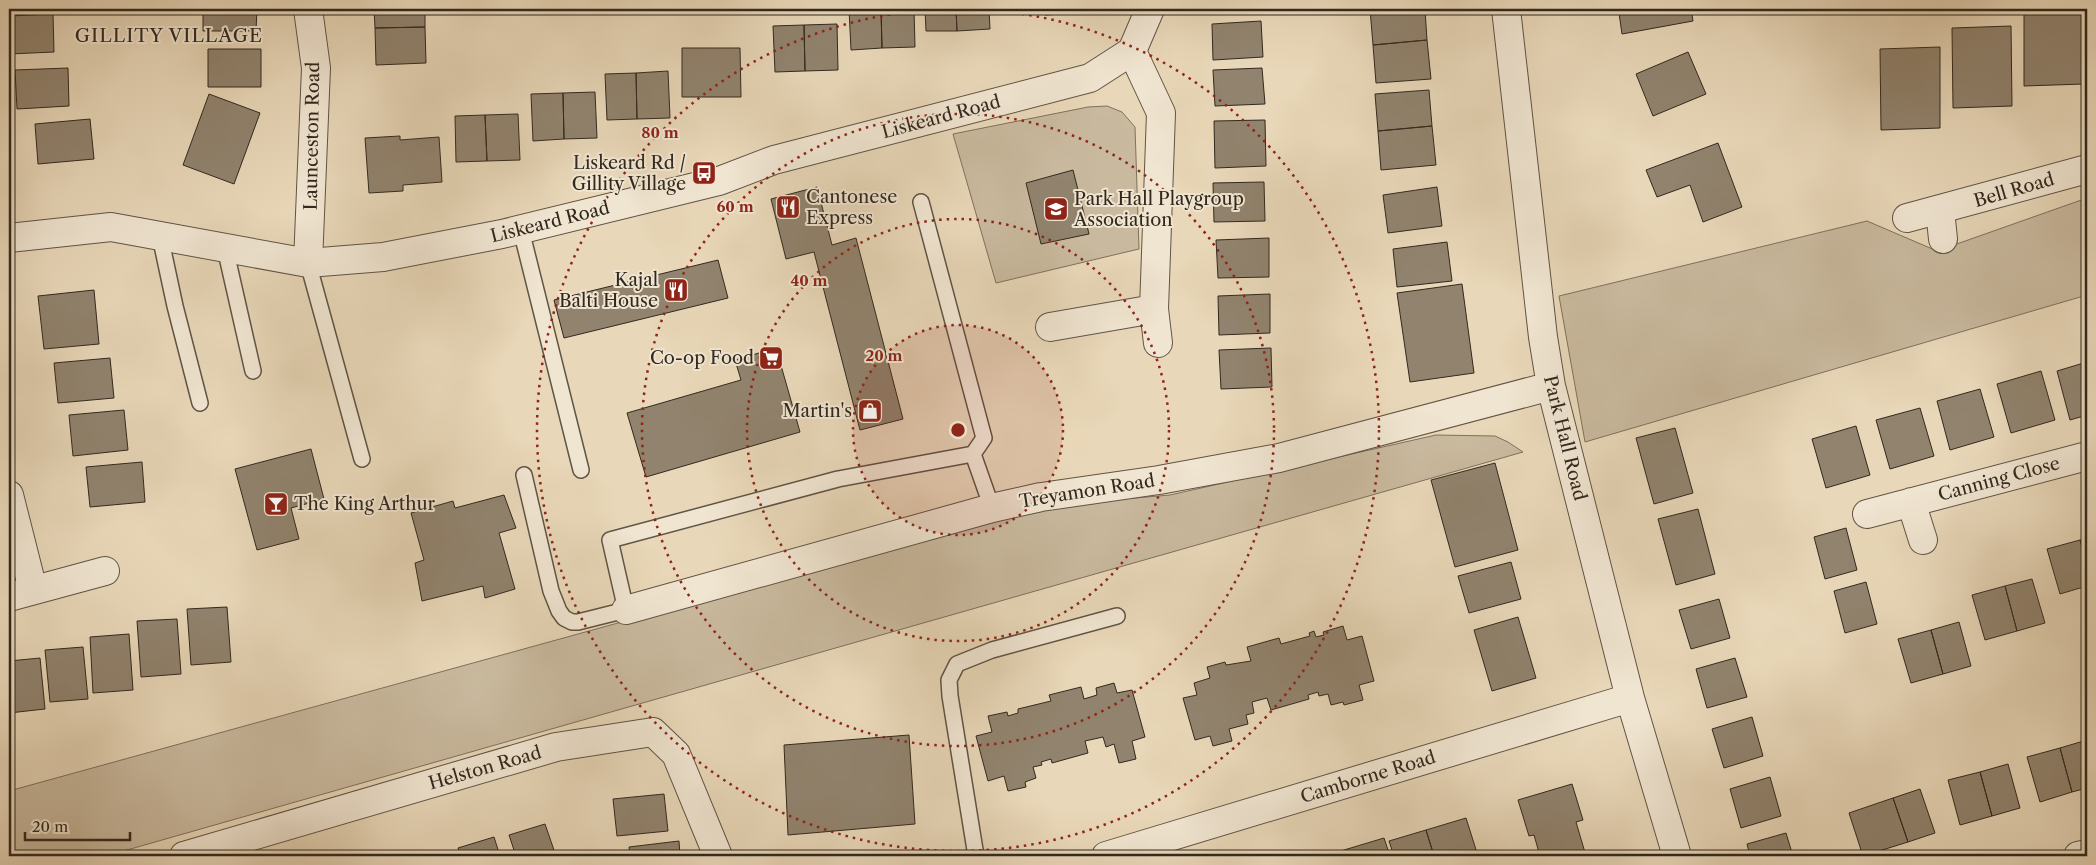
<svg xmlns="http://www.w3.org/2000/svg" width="2096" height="865" viewBox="0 0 2096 865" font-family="'Libre Caslon Text',serif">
	<rect width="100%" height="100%" fill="#e8d7b8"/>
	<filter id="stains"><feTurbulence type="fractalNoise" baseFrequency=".004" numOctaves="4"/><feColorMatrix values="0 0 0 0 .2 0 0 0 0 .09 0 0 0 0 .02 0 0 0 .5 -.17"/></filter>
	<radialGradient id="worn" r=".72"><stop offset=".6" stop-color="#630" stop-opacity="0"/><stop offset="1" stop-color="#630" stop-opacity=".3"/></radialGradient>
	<!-- green -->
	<path fill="#c9b99e" stroke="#7e715e" d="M1107 106 1122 112 1135 127 1139 249 996 283 953 134 1088 107Z
		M2087 198V295L1585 442 1559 296 1867 221 1937 251Z
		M1436 435 1495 436 1508 442 1523 452 106 856H9V791L1042 506 1170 495Z"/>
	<!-- building -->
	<path fill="#91836e" stroke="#32291e" d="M203 9H257L256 31H203Z
		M374 9H425V27L375 28Z
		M849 9H881L882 48 851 50Z
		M881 9H914L915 47 882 48Z
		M925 9H956L957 31H926Z
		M956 9H989L990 29 957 31Z
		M1006 9H1080V13L1045 15V11L1006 13Z
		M1212 9H1262V11L1212 14Z
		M1370 9H1425L1427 40 1373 45Z
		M1636 9H1691L1693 21 1622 34 1619 13 1636 10Z
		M2024 9H2084V84L2024 86Z
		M53 14 54 52 9 54V16Z
		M1261 21 1263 57 1213 60 1212 24Z
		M837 24 838 70 805 71 804 25Z
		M804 25 805 71 775 72 773 26Z
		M2011 26 2012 106 1953 108 1952 28Z
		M425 27 426 63 376 65 375 28Z
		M1427 40 1431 79 1376 83 1373 45Z
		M1940 47V128L1881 130 1880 49Z
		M682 48H740L741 97H682Z
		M208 49H261V87H208Z
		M1688 52 1706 94 1653 116 1636 74Z
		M68 68 69 106 17 109 15 70Z
		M1262 68 1265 104 1215 106 1213 70Z
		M668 71 670 118 637 119 636 73Z
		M636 73 637 119 607 120 605 74Z
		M1429 90 1432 126 1378 131 1375 94Z
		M595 92 597 138 564 139 563 93Z
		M563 93 564 139 533 141 531 94Z
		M209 94 260 113 234 184 183 165Z
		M518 114 520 160 487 161 485 115Z
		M485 115 487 161 456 162 455 116Z
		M90 119 94 159 38 164 35 124Z
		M1265 120 1266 166 1215 168 1214 121Z
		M1432 126 1436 165 1381 170 1378 131Z
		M400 136V140L439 137 442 182 403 185V191L369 193 365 138Z
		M1718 143 1742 207 1703 222 1690 185 1657 197 1646 170Z
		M1073 170 1089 234 1041 244 1026 183Z
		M1264 182 1265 221 1214 222 1213 183Z
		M817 187 832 245 856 238 903 419 860 430 814 252 786 259 771 199Z
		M1437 187 1442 226 1388 233 1383 195Z
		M1269 238V277L1218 278 1216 240Z
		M1447 242 1452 281 1397 287 1393 249Z
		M718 260 728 298 564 338 554 300Z
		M1462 284 1474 373 1410 382 1397 293Z
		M94 290 99 344 44 349 38 296Z
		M1270 294V333L1219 335 1218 296Z
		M776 348 800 432 646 477 627 413 741 380 735 360Z
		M1271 348 1272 387 1221 389 1219 350Z
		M110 358 114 398 58 403 54 363Z
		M2087 362V415L2070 420 2057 371Z
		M2041 371 2055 420 2011 433 1997 384Z
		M1980 389 1994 437 1950 450 1937 401Z
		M1920 408 1934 456 1890 469 1876 420Z
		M124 410 128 450 73 456 69 415Z
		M1856 426 1870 475 1826 488 1812 439Z
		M1675 428 1693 493 1654 504 1636 438Z
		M311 449 324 499 291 508 299 539 257 550 235 469Z
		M142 462 145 502 90 507 86 467Z
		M1495 463 1518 550 1455 567 1431 480Z
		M504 495 516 528 499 533 515 589 485 598 483 586 422 601 415 563 424 560 411 513 453 501 455 508Z
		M1698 509 1715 574 1676 585 1658 519Z
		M1846 528 1857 570 1825 579 1814 537Z
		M2087 538V565L2080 540Z
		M2080 540 2087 565V586L2060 594 2047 549Z
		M1511 562 1521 599 1469 613 1458 576Z
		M2032 579 2045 623 2017 631 2005 586Z
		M1866 582 1877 624 1845 633 1834 591Z
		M2005 586 2017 631 1985 640 1972 595Z
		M1719 599 1730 638 1691 649 1679 610Z
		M227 607 231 662 191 665 187 609Z
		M1518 617 1536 678 1492 691 1474 630Z
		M177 619 181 674 141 677 137 621Z
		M1959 622 1971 666 1943 674 1931 630Z
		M1343 626 1347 640 1362 636 1374 681 1359 685 1363 700 1344 705 1343 702 1331 705 1328 694 1319 696 1318 692 1308 695 1309 699 1271 710 1267 698 1252 702 1254 713 1246 715 1248 724 1229 729 1232 741 1213 746 1210 736 1195 740 1183 698 1197 695 1194 683 1210 678 1207 667 1225 662 1226 665 1251 661 1247 647 1279 638 1281 644 1310 636 1309 633 1314 631 1316 637 1324 635 1323 632Z
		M1931 630 1943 674 1911 683 1898 639Z
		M129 634 133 690 93 693 90 637Z
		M83 647 88 699 50 702 45 650Z
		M40 658 45 709 9 713V661Z
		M1735 658 1747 697 1707 708 1696 669Z
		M1114 683 1117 693 1132 690 1145 737 1132 741 1136 759 1119 763 1114 744 1106 747 1103 737 1085 741 1088 753 1052 763 1051 759 1041 762 1042 765 1033 767 1036 778 1025 782 1026 787 1008 791 1004 776 988 781 976 736 992 732 988 716 1007 712 1008 716 1018 713V709L1051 701 1049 695 1081 687 1084 699 1097 695 1096 688Z
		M1752 717 1763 756 1724 768 1712 729Z
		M909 735 915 824 788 835 784 745Z
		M2087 740V788L2072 792 2060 748Z
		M2060 748 2072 792 2040 802 2027 757Z
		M2008 764 2020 808 1992 816 1980 772Z
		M1980 772 1992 816 1960 825 1948 780Z
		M1770 777 1781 816 1741 828 1730 789Z
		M1572 784 1583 820 1576 822 1586 856H1540L1534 835 1529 836 1518 800Z
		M1920 789 1935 833 1908 842 1893 798Z
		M664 794 668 831 617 836 613 799Z
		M1893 798 1908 842 1863 856 1849 813Z
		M1466 818 1478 856H1434L1426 830Z
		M545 824 556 856H516L509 835Z
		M1426 830 1434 856H1394L1389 841Z
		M1786 833 1793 856H1750L1747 844Z
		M494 837 500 856H461L458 848Z
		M1384 838 1390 856H1346L1344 850Z
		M679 841 680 856H630L629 847Z
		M1344 850 1346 856H1324Z"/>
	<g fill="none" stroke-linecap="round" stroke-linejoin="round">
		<defs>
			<path id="service" d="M921 202 984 438 973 454
				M521 230 581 470
				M160 236 175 306 200 403
				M225 248 253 371
				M308 263 362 459
				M524 475 551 591 559 611 564 618 572 622H578L626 610 610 540 838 479 973 454 992 508
				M976 856 950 696 949 680 957 664 992 650 1117 616"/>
			<path id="minor" d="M1506 9 1543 337 1551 386 1630 698 1677 856
				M1132 51 1161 113 1154 309 1158 343
				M1132 51 1150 9
				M1940 210 1943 239
				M1907 218 2087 169
				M9 238 111 227 308 263 383 257 502 234 719 181 774 160 1090 78 1132 51
				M308 263 316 68 308 9
				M1050 327 1154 309
				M9 495 33 590
				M1911 502 1923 540
				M1867 514 2087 456
				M9 597 105 571
				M626 610 992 508 1041 497 1159 480 1279 458 1551 386
				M184 856 556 747 653 732 676 754 718 856
				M1106 856 1630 698
				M2078 856 2087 854"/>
		</defs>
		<!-- service casing -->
		<use href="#service" stroke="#605444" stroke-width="18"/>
		<!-- minor casing -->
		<use href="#minor" stroke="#605444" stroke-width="30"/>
		<!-- service -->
		<use href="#service" stroke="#f0e5d1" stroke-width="15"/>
		<!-- minor -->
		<use href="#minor" stroke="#f0e5d1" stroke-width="28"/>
	</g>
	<!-- distance rings -->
	<circle cx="958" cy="430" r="105" fill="#8f2418" fill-opacity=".12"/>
	<g fill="none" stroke="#8f2418" stroke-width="2.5" stroke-dasharray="2.5 5">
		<circle cx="958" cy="430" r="105"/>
		<circle cx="958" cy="430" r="211"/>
		<circle cx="958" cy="430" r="316"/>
		<circle cx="958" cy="430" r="421"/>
	</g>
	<!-- icons -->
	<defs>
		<symbol id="bus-square" viewBox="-11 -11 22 22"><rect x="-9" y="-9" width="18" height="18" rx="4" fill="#8f2418" stroke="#f0e5d1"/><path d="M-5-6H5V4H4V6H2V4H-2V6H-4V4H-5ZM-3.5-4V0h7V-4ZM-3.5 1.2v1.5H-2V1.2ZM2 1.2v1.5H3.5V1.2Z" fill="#fff"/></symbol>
		<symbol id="restaurant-square" viewBox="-11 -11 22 22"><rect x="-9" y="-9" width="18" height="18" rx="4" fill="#8f2418" stroke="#f0e5d1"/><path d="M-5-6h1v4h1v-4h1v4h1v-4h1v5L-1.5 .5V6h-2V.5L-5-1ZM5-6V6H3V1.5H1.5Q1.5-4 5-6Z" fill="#fff"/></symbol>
		<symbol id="school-square" viewBox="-11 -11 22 22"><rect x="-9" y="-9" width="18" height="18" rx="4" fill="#8f2418" stroke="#f0e5d1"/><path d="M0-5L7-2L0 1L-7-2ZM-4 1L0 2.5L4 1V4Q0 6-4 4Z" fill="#fff"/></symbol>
		<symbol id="supermarket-square" viewBox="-11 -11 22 22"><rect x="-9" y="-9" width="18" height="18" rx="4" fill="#8f2418" stroke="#f0e5d1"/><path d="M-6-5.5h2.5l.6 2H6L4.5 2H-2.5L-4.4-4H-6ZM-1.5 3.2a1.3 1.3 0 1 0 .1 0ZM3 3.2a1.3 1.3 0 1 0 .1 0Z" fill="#fff"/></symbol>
		<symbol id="shop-square" viewBox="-11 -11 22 22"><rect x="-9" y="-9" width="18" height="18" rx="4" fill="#8f2418" stroke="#f0e5d1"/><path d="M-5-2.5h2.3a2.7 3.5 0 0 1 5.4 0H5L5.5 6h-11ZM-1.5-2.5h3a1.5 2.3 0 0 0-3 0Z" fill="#fff"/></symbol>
		<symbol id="bar-square" viewBox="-11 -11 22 22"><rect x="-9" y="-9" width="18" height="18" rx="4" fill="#8f2418" stroke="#f0e5d1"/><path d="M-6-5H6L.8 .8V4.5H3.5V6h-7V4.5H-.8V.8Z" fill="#fff"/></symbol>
	</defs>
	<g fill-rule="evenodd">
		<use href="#bus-square" x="690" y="159" width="28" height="28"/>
		<use href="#restaurant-square" x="774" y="193" width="28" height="28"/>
		<use href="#school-square" x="1042" y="195" width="28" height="28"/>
		<use href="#restaurant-square" x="662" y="276" width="28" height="28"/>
		<use href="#supermarket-square" x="757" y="344" width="28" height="28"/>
		<use href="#shop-square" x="856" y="397" width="28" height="28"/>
		<use href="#bar-square" x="262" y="490" width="28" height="28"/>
	</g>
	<g text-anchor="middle" stroke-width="4" stroke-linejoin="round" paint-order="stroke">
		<!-- street labels -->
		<g font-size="18" fill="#32291e" stroke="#f0e5d1">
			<text transform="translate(941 117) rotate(-15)" y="6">Liskeard Road</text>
			<text transform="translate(312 136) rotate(-89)" y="6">Launceston Road</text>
			<text transform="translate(2014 190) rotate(-16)" y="6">Bell Road</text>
			<text transform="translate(550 222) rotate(-14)" y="6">Liskeard Road</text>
			<text transform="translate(1565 438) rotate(76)" y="6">Park Hall Road</text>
			<text transform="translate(1999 479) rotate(-15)" y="6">Canning Close</text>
			<text transform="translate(1087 491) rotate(-9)" y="6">Treyamon Road</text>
			<text transform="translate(485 768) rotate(-16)" y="6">Helston Road</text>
			<text transform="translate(1368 777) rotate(-17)" y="6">Camborne Road</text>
		</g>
		<!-- poi labels -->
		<g font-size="18" fill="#32291e" stroke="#f0e5d1" text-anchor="end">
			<text x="686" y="169">Liskeard Rd /<tspan x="686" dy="21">Gillity Village</tspan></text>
			<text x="806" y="203" text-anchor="start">Cantonese<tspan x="806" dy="21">Express</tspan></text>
			<text x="1074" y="205" text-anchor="start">Park Hall Playgroup<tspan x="1074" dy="21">Association</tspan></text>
			<text x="658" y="286">Kajal<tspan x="658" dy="21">Balti House</tspan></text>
			<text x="754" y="364">Co-op Food</text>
			<text x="852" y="417">Martin's</text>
			<text x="294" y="510" text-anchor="start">The King Arthur</text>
		</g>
		<!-- neighbourhood labels -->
		<g font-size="19" letter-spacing="1" fill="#32291e" stroke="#f0e5d1">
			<text x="169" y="42">GILLITY VILLAGE</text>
		</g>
	</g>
	<circle cx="958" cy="430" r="8" fill="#8f2418" stroke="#f0e5d1" stroke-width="2.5"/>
	<g font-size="15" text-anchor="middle" font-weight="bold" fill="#8f2418" stroke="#f0e5d1" stroke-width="4" stroke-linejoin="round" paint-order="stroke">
		<text x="660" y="138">80 m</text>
		<text x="735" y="212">60 m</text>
		<text x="809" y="286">40 m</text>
		<text x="884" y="361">20 m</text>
	</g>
	<!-- margin -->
	<rect width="2096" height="865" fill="none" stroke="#e8d7b8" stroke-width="30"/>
	<rect x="10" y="10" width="2076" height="845" fill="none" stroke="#32291e" stroke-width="2.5"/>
	<rect x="15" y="15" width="2066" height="835" fill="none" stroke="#32291e"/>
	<!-- scale -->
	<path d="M25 832v8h105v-8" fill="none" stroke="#32291e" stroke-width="2.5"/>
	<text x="32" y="832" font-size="15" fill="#32291e" stroke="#f0e5d1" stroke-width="4" paint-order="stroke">20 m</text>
	<rect width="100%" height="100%" filter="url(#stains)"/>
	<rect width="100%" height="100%" fill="url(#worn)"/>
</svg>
